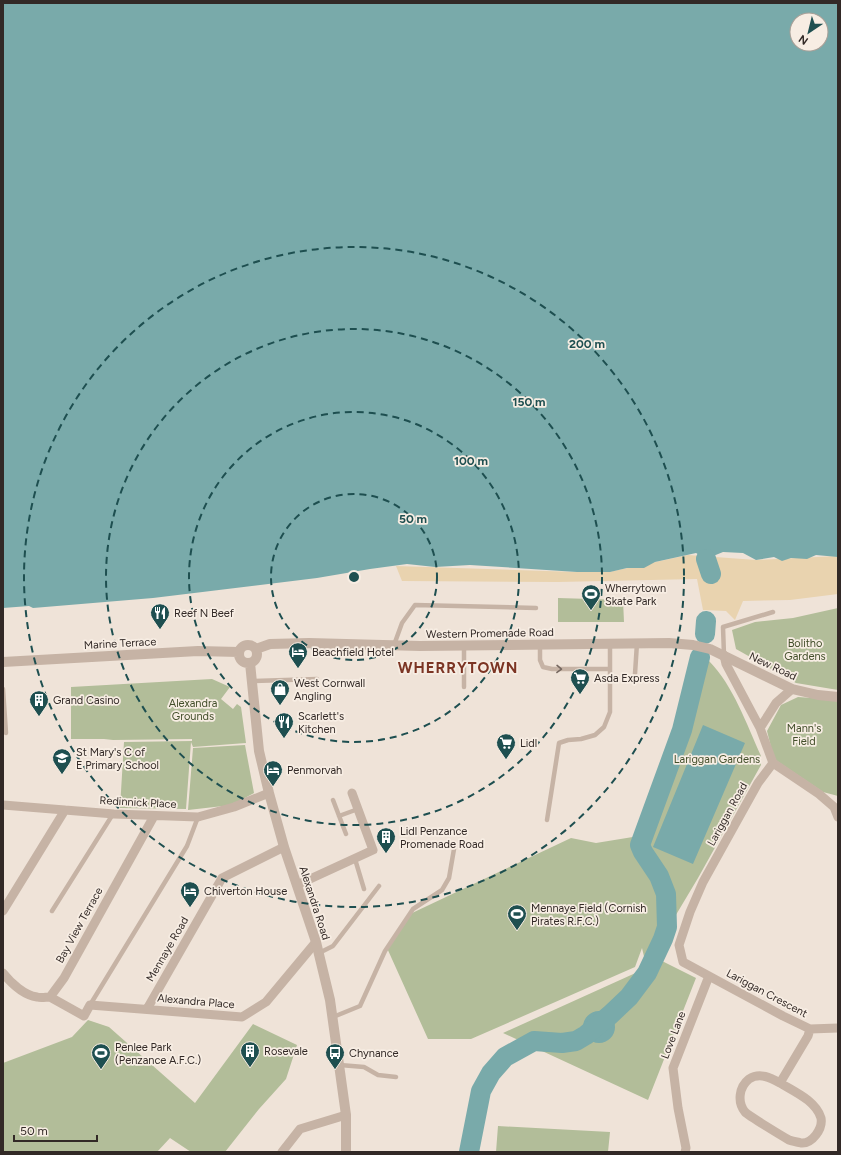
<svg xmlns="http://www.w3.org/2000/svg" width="841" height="1155" viewBox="0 0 841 1155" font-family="Figtree,sans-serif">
	<rect width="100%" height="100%" fill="#efe3d8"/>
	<!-- green -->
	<path fill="#b2bd99" d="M558 598 623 600 624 622H558Z
		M838 608V690L796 683 736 649 732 630 755 622 793 618Z
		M709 661C733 685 747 725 761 756V765L698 878 646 965 642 948 635 967 471 1039H428L387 948 410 914 571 838 596 843 645 835 684 731 700 677Z
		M212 679 230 687 221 699 233 709 237 704 241 707 246 743 193 747 191 742 186 809 120 808 124 742 192 741V739L113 740 104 739H71V687Z
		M798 697 838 700V796L823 792 774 759 767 731 781 705Z
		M245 745 254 793 232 805 188 810 193 748Z
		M662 961 696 978 648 1100 503 1033Z
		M88 1020 109 1027 195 1103 253 1024 297 1045 286 1079 259 1109 225 1152H191L170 1138 157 1152H3V1063L72 1037Z
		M498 1126 610 1132 608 1152H496Z"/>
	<!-- sand -->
	<path fill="#e9d3af" d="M688 555 756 560 838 556V594L790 600 743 601 735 620 726 611 703 610 697 579 558 582 402 581 396 566 577 572H609Z"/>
	<!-- water -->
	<path fill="#79aaaa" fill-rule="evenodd" d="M3 3H838V557L816 555 807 559 791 558 782 561 774 557 756 560 743 553 723 552 706 559 696 553 655 562 644 568H627L610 572H577L470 565 435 567 407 564 370 569 317 578 153 598 33 608 29 606 3 608ZM797 20H821V44H797Z
		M703 725 745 743 693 864 653 847Z
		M583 1027a16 16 0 1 1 32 0a16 16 0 1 1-32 0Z"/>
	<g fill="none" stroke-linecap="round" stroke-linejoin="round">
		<!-- river -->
		<path stroke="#79aaaa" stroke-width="20" d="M706 559 711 574
			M705 634 706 621
			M469 1152 481 1091 491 1073 505 1057 534 1041 562 1043 576 1041 586 1035 610 1015 629 997 647 973 663 939 667 927 666 894 659 876 643 852 640 845 682 730 700 657"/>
		<!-- service -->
		<path stroke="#c6b3a5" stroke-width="4.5" d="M394 645 402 623 415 605 536 608
			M540 645V660L543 667 552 669H610
			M724 655 723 627 773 612
			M635 674 637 643
			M252 681 317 679
			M464 687V646
			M3 689 6 733
			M333 800 346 834
			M339 816 358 809
			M547 820 559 743 568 740 581 739 595 735 604 727 610 712V644
			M355 859 364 889
			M52 911 113 814
			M319 953 333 946 379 886
			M90 1005 187 846 198 817
			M333 1017 360 1006 385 951 413 909 442 890 449 878 454 849
			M340 1065 364 1067 378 1075 396 1077"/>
		<!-- minor -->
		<path stroke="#c6b3a5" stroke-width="9" d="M724 655 726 664 760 728 773 763
			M760 728 776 703 792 689
			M773 763 758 783 703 882 690 912 679 945 683 962 783 1016 810 1029 838 1028
			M773 763 819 794 834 807 838 817
			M3 805 114 814 198 817 234 807 269 793
			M297 885 373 850 352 793
			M3 911 65 810
			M3 973C11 983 24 995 37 997 41 998 46 997 50 997L64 978 154 816
			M50 997 84 1016 90 1005 242 1017 266 1002 316 942
			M147 1009 222 878 284 847
			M780 1083C795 1092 816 1101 821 1118 823 1129 812 1144 801 1143 797 1142 792 1141 789 1140 782 1136 749 1116 745 1112 737 1102 739 1087 749 1079 760 1072 771 1078 780 1083L808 1036 810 1029
			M282 1152 300 1129 346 1115
			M685 1152 686 1148 678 1108 673 1068 709 976"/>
		<!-- tertiary -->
		<path stroke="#c6b3a5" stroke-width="10" d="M239 654a9 9 0 1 1 18 0a9 9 0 1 1-18 0Z
			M256 649 270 644 309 643 420 646 669 643 693 645 710 649 792 689 818 695 838 697
			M3 662 198 651 239 652
			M250 663 259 751 269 793 284 847 316 942 330 1000 346 1115V1152"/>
	</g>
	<!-- one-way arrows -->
	<defs><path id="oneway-chevron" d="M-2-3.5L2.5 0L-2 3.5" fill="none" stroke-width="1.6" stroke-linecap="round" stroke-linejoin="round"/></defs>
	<use stroke="#75675f" href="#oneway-chevron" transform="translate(559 669) rotate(1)"/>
	<!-- distance rings -->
	<g fill="none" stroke="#1e4f50" stroke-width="2" stroke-dasharray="7 5">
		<circle cx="354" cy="577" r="83"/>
		<circle cx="354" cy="577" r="165"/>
		<circle cx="354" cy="577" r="248"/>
		<circle cx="354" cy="577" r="330"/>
	</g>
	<!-- icons -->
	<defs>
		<symbol id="stadium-pin" viewBox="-11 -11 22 30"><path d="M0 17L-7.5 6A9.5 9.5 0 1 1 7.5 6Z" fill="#1e4f50" stroke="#f7ede3"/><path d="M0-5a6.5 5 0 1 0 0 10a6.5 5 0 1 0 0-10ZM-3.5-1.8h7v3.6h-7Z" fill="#fff"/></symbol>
		<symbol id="restaurant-pin" viewBox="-11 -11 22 30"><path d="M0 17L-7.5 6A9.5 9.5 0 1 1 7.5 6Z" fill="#1e4f50" stroke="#f7ede3"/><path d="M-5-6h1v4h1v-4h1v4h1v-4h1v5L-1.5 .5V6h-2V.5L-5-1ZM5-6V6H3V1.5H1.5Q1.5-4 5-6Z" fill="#fff"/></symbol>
		<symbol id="hotel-pin" viewBox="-11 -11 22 30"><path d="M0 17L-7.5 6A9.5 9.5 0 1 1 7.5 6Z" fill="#1e4f50" stroke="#f7ede3"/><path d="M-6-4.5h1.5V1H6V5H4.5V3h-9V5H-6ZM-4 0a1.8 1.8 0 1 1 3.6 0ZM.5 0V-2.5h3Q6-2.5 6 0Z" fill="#fff"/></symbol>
		<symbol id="supermarket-pin" viewBox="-11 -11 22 30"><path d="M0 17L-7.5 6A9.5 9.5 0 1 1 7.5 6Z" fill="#1e4f50" stroke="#f7ede3"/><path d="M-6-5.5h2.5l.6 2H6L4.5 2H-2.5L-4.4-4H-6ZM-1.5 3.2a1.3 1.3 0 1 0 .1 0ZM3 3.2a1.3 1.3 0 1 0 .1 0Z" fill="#fff"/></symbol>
		<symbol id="shop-pin" viewBox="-11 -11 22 30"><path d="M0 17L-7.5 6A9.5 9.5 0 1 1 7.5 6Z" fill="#1e4f50" stroke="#f7ede3"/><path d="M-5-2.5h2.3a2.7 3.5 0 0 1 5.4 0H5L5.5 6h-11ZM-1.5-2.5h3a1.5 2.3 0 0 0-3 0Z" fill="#fff"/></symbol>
		<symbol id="building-pin" viewBox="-11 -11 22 30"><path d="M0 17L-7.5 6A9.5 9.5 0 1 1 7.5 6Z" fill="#1e4f50" stroke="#f7ede3"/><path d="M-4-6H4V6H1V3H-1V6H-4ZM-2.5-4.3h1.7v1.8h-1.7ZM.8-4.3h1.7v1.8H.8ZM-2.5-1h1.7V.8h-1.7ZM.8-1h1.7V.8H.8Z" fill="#fff"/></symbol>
		<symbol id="school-pin" viewBox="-11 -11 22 30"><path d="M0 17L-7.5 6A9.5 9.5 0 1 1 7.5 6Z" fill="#1e4f50" stroke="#f7ede3"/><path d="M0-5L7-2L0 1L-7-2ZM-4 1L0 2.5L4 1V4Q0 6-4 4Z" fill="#fff"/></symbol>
		<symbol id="bus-pin" viewBox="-11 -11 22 30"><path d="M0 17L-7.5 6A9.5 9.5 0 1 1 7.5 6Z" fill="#1e4f50" stroke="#f7ede3"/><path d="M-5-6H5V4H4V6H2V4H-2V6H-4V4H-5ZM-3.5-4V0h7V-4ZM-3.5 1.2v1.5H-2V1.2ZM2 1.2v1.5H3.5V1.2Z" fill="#fff"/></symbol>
	</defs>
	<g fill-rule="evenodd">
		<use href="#stadium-pin" x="580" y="583" width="22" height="30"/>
		<use href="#restaurant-pin" x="149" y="602" width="22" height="30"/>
		<use href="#hotel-pin" x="287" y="641" width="22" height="30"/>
		<use href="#supermarket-pin" x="569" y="667" width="22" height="30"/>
		<use href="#shop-pin" x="269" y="678" width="22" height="30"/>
		<use href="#building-pin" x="28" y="689" width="22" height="30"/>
		<use href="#restaurant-pin" x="273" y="711" width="22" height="30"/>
		<use href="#supermarket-pin" x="495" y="732" width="22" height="30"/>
		<use href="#school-pin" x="51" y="747" width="22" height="30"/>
		<use href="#hotel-pin" x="262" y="759" width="22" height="30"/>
		<use href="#building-pin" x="375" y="826" width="22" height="30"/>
		<use href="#hotel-pin" x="179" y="880" width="22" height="30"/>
		<use href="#stadium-pin" x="506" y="903" width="22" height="30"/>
		<use href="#building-pin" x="239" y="1040" width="22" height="30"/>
		<use href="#stadium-pin" x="90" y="1042" width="22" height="30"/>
		<use href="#bus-pin" x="324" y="1042" width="22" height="30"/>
	</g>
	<g text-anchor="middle" stroke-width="3.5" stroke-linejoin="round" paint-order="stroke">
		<!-- poi labels -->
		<g font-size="11" fill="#322926" stroke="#f7ede3" text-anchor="start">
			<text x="605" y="592">Wherrytown<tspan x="605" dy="13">Skate Park</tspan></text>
			<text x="174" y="617">Reef N Beef</text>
			<text x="312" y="656">Beachfield Hotel</text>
			<text x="594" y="682">Asda Express</text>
			<text x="294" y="687">West Cornwall<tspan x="294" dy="13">Angling</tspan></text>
			<text x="53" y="704">Grand Casino</text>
			<text x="298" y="720">Scarlett's<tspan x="298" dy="13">Kitchen</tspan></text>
			<text x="520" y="747">Lidl</text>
			<text x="76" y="756">St Mary's C of<tspan x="76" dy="13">E Primary School</tspan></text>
			<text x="287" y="774">Penmorvah</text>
			<text x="400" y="835">Lidl Penzance<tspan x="400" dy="13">Promenade Road</tspan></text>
			<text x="204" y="895">Chiverton House</text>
			<text x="531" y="912">Mennaye Field (Cornish<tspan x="531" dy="13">Pirates R.F.C.)</tspan></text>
			<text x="115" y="1051">Penlee Park<tspan x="115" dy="13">(Penzance A.F.C.)</tspan></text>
			<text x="264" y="1055">Rosevale</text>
			<text x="349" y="1057">Chynance</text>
		</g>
		<!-- street labels -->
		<g font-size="11" fill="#322926" stroke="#f7ede3">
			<text transform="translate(490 633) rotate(-1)" y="4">Western Promenade Road</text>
			<text transform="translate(120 643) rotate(-3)" y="4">Marine Terrace</text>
			<text transform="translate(773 666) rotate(25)" y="4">New Road</text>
			<text transform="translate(138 802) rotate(3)" y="4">Redinnick Place</text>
			<text transform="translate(727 814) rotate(-61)" y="4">Lariggan Road</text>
			<text transform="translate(315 903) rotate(72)" y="4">Alexandra Road</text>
			<text transform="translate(79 925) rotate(-61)" y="4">Bay View Terrace</text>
			<text transform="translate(167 949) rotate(-60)" y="4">Mennaye Road</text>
			<text transform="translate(767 993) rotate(28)" y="4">Lariggan Crescent</text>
			<text transform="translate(196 1001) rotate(5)" y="4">Alexandra Place</text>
			<text transform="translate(673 1035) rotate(-69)" y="4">Love Lane</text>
		</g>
		<!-- park labels -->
		<g font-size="11" fill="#434f2b" stroke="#f7ede3">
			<text x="805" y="647">Bolitho<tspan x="805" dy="13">Gardens</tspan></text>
			<text x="193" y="707">Alexandra<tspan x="193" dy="13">Grounds</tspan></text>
			<text x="804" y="732">Mann's<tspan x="804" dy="13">Field</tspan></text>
			<text x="717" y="763">Lariggan Gardens</text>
		</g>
		<!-- district labels -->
		<g font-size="15" font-weight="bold" letter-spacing="1" fill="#7c3524" stroke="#f7ede3">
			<text x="458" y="673">WHERRYTOWN</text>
		</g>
	</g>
	<circle cx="354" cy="577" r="6" fill="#1e4f50" stroke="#f7ede3" stroke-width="2"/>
	<g font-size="12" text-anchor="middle" font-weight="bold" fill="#1e4f50" stroke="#f7ede3" stroke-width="3.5" stroke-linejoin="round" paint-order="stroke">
		<text x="587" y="348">200 m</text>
		<text x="529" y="406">150 m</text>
		<text x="471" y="465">100 m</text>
		<text x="413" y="523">50 m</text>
	</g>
	<!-- border -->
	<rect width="841" height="1155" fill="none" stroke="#322926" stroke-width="8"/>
	<!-- north arrow -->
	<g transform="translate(809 32) rotate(215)"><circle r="19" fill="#f7ede3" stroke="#a89f97"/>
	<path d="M0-3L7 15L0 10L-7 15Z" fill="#1e4f50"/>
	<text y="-6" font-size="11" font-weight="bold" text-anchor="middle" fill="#322926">N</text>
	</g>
	<!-- scale -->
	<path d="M14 1135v6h83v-6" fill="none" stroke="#322926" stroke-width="2"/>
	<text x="20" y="1135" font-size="12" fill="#322926" stroke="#f7ede3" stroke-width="3" paint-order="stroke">50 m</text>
</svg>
